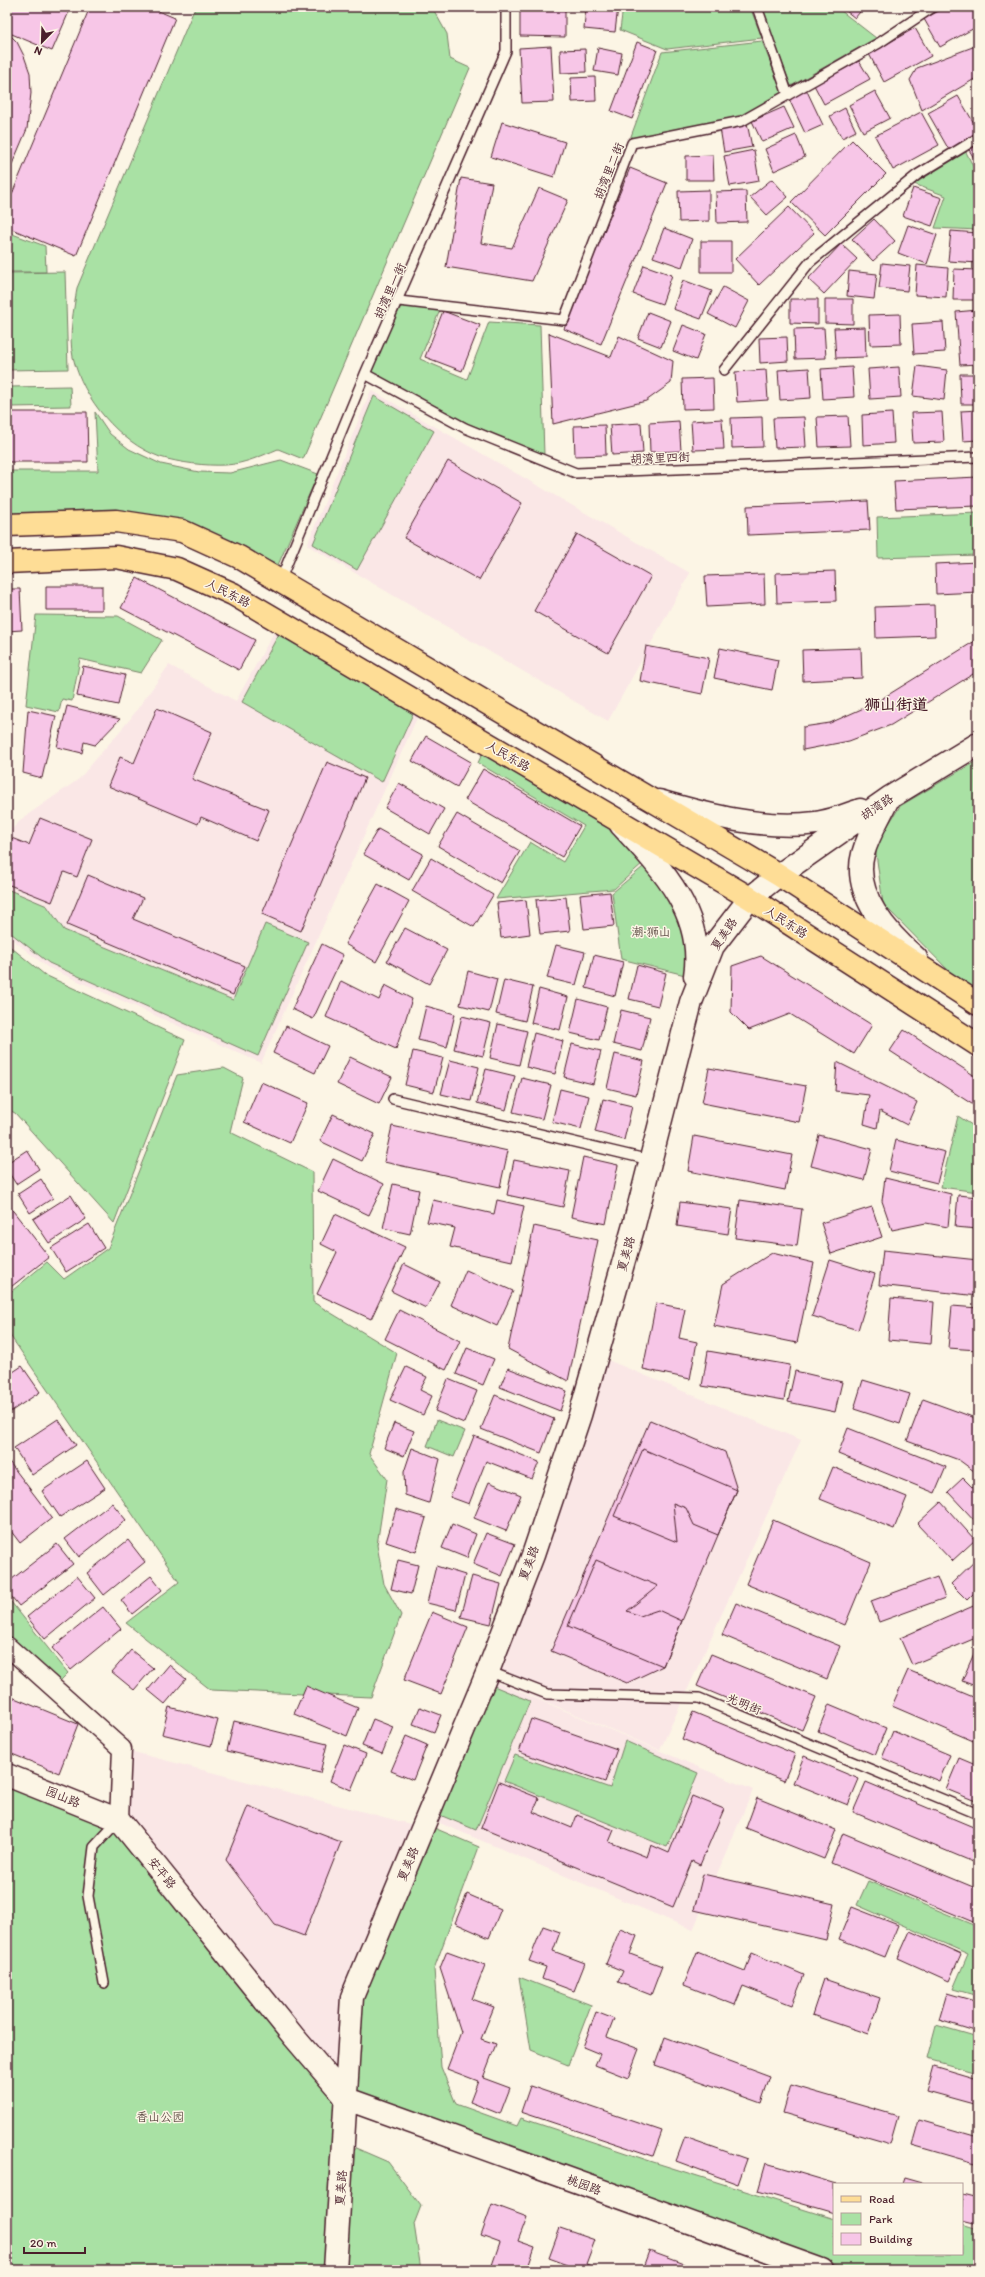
<svg xmlns="http://www.w3.org/2000/svg" width="985" height="2277" viewBox="0 0 985 2277" font-family="Itim,'LXGW WenKai TC',sans-serif">
	<rect width="100%" height="100%" fill="#fcf5e5"/>
	<filter id="ink" filterUnits="userSpaceOnUse"><feTurbulence type="fractalNoise" baseFrequency=".025" numOctaves="2"/><feDisplacementMap in="SourceGraphic" scale="8" xChannelSelector="R" yChannelSelector="G"/><feConvolveMatrix kernelMatrix="1 2 1 2 8 2 1 2 1" color-interpolation-filters="sRGB"/></filter>
	<g filter="url(#ink)">
		<!-- built -->
		<path fill="#fae7e6" d="M371 390 690 573 608 721 307 545Z
			M279 623 422 707 261 1063 47 967 7 935V834L23 818 79 779 131 718 169 665 236 701Z
			M598 1356 801 1440 660 1750 487 1677Z
			M487 1678 753 1790 693 1930 428 1818Z
			M122 1749 422 1827 346 2098 120 1820Z"/>
		<!-- green -->
		<path fill="#a9e1a4" stroke="#7a8068" d="M197 7H432L447 34 450 59 470 68 303 459 278 449C261 456 244 464 226 465 205 466 180 463 160 457 119 442 83 399 73 357 68 335 74 310 77 288L193 12Z
			M623 7H750L762 38 667 49 620 30Z
			M761 7H836L876 38 791 86Z
			M762 41 782 93 740 117 630 139 662 52Z
			M966 152 976 172 978 171V230L935 228 946 196 914 184Z
			M7 232 45 246 46 272H7Z
			M65 272 68 369 7 370V273Z
			M401 306 440 310 420 359 467 379 489 322 540 325 544 455 469 424 370 372Z
			M70 386 71 406 10 407 9 387Z
			M374 396 434 431 357 570 313 544Z
			M95 412 110 434 129 449 161 464 199 472 230 473 281 460 318 474 278 565 188 524 7 516V471H98Z
			M978 513V555L878 558 877 517Z
			M36 615 118 616 162 640 141 673 80 659 72 701 62 699 59 712 26 705Z
			M281 630 416 707 382 782 242 702Z
			M485 747 608 820 644 862 614 889 496 899 530 842 563 862 584 826 478 763Z
			M978 760V991L955 977 883 904 875 846 900 806Z
			M649 862 681 915 689 976 621 959 612 893Z
			M7 889 47 906 64 930 233 1000 265 924 308 942 258 1056 49 963 7 930Z
			M7 944 45 975 185 1040 114 1223 15 1113 7 1109Z
			M224 1068 243 1078 230 1132 312 1172 313 1302 397 1353 369 1454 387 1479 377 1545 384 1584 401 1615 371 1697 211 1690 126 1623 179 1582 7 1331V1295L47 1262 64 1279 108 1248 177 1075Z
			M958 1116 978 1129V1192L941 1187Z
			M437 1420 465 1431 454 1457 427 1446Z
			M7 1597 68 1673 56 1685 7 1641Z
			M489 1684 530 1701 476 1830 435 1813Z
			M625 1741 698 1773 667 1847 504 1781 515 1755 610 1788Z
			M7 1778 117 1822 345 2100 334 2270H7Z
			M432 1827 479 1847 434 1969 441 2067 456 2104 517 2126 521 2118 650 2161 834 2219V2254H962V2225L978 2230V2270H847L355 2093 360 1999Z
			M868 1881 978 1927V1996L953 1989 968 1954 857 1905Z
			M519 1977 591 2005 568 2065 531 2050Z
			M936 2025 978 2037V2073L927 2059Z
			M351 2146 388 2162 421 2206 414 2224 421 2270H344Z"/>
		<!-- building -->
		<path fill="#f7c6e7" stroke="#4a1f2b" d="M7 7H71L52 51 7 32Z
			M90 7H149L175 18 76 256 7 227V206Z
			M520 7H565V37L520 36Z
			M586 7H618L615 32 584 29Z
			M841 7H864L855 18Z
			M946 7H978V26L940 47 924 19Z
			M915 28 931 56 884 82 869 54Z
			M7 32 17 42 24 56 30 73 31 93 27 129 7 176Z
			M637 42 657 50 632 119 611 111Z
			M978 45V77L922 110 910 80 917 68Z
			M551 46 554 102 522 103 519 48Z
			M598 48 622 53 618 75 594 71Z
			M585 49 586 72 561 73 560 50Z
			M859 61 870 79 824 104 814 85Z
			M595 77 596 101 572 102 571 78Z
			M806 89 823 125 805 133 788 97Z
			M875 91 890 118 863 132 849 105Z
			M958 96 978 130V134L949 150 928 113Z
			M784 107 794 128 762 142 752 121Z
			M845 108 856 131 842 138 830 116Z
			M921 112 939 145 893 170 875 136Z
			M502 122 565 142 554 177 491 157Z
			M747 123 752 147 724 152 720 128Z
			M796 135 805 157 774 171 765 149Z
			M852 140 886 174 825 235 791 202Z
			M978 142V165L968 148Z
			M754 150 759 181 730 186 724 156Z
			M713 155 714 180H686V156Z
			M630 168 667 183 601 344 564 329Z
			M461 178 492 183 481 243 512 248 539 188 568 200 532 281 446 267Z
			M772 179 788 197 767 215 750 197Z
			M913 188 942 198 932 226 903 216Z
			M709 190V221L679 222 678 191Z
			M746 191 747 222 717 223 716 192Z
			M789 207 814 233 759 285 735 259Z
			M874 219 895 241 873 261 852 239Z
			M908 225 937 235 927 264 898 253Z
			M664 228 692 239 682 267 653 257Z
			M951 231 978 233V263L948 261Z
			M701 241H731V272H701Z
			M841 244 857 259 824 294 808 279Z
			M882 263 910 266 907 291 879 288Z
			M644 265 672 275 662 304 633 294Z
			M917 265 948 268 946 297 915 295Z
			M954 269 978 270V300H953Z
			M849 271 877 274 874 299 847 296Z
			M683 280 712 291 701 319 673 309Z
			M723 287 749 301 735 328 708 314Z
			M790 299H818V324L790 323Z
			M825 299H853V324L825 323Z
			M978 310V364L960 365 956 312Z
			M443 311 480 325 462 371 425 357Z
			M648 312 671 321 661 347 638 338Z
			M900 314 901 344 870 345 869 315Z
			M943 322 945 352 914 354 912 324Z
			M683 325 706 334 696 360 673 351Z
			M865 327 866 357 836 358 834 328Z
			M824 328 826 358 795 359 794 329Z
			M549 333 611 357 619 336 673 361 671 383 646 401 553 424Z
			M787 337 788 361 760 363 759 338Z
			M917 366 947 370 944 400 913 396Z
			M852 367 854 397 823 399 821 369Z
			M899 367 901 397 870 399 868 369Z
			M809 368 811 398 780 400 778 370Z
			M766 370 768 400 737 402 735 372Z
			M960 374H978V404H961Z
			M713 378 714 408 683 409 682 379Z
			M978 410V440L963 441 961 411Z
			M7 412H87L88 462H7Z
			M942 412 944 442 913 443 911 413Z
			M892 413 894 443 863 445 862 415Z
			M848 416 850 446 819 447 817 417Z
			M762 417 763 447 732 448 731 418Z
			M804 417 806 447 775 448 773 418Z
			M722 419 724 449 693 450 691 421Z
			M679 421 681 451 650 452 649 423Z
			M641 423 643 453 612 455 610 425Z
			M605 425 606 455 575 456 574 426Z
			M448 461 522 503 479 580 404 538Z
			M978 477V506L896 509 894 481Z
			M868 501 870 530 748 535 747 506Z
			M577 534 651 576 608 653 534 611Z
			M978 562V592L936 594 935 564Z
			M835 571 836 601 777 603 776 573Z
			M764 574 765 604 707 607 705 576Z
			M137 578 255 640 239 670 121 608Z
			M46 586H102V610H46Z
			M7 589H20L22 630 7 631Z
			M934 605 935 636 876 638 875 607Z
			M978 639V671L891 725 849 741 803 750V727L830 723 875 703Z
			M646 646 709 658 702 694 640 681Z
			M720 648 778 660 772 690 714 678Z
			M861 648 862 678 803 681 802 650Z
			M7 656H11V690H7Z
			M83 666 125 675 118 705 77 696Z
			M67 706 120 719 95 745 84 742 82 753 57 747Z
			M157 708 212 732 192 779 269 810 256 841 201 817 198 824 108 786 120 757 134 763Z
			M28 710 56 716 42 778 23 773Z
			M426 736 471 762 457 787 412 761Z
			M327 762 365 778 301 931 262 914Z
			M483 769 580 826 562 857 465 800Z
			M399 783 444 809 430 834 385 808Z
			M457 814 520 851 501 883 438 846Z
			M40 818 92 839 77 877 64 872 52 902 7 884V843L9 837 29 845Z
			M378 829 423 854 409 880 363 854Z
			M431 858 493 895 474 927 412 891Z
			M88 875 143 898 133 919 245 966 233 995 67 925Z
			M378 884 409 901 376 962 345 944Z
			M610 892 614 926 584 929 580 895Z
			M566 897 570 931 540 934 536 900Z
			M526 900 530 934 501 938 497 903Z
			M405 928 447 950 429 984 387 961Z
			M322 944 343 955 313 1019 292 1009Z
			M556 945 585 952 576 985 547 978Z
			M594 955 623 962 615 996 586 988Z
			M761 956 872 1025 854 1054 790 1014 749 1030 731 1012 732 966Z
			M637 965 666 973 658 1006 629 999Z
			M468 971 497 979 489 1012 460 1005Z
			M504 980 533 987 525 1021 496 1014Z
			M341 981 379 1000 385 985 412 999 396 1049 326 1017Z
			M539 989 568 997 560 1030 531 1023Z
			M578 999 607 1007 599 1040 570 1033Z
			M426 1006 455 1014 447 1047 418 1040Z
			M621 1010 650 1017 642 1051 613 1044Z
			M462 1016 491 1023 483 1056 454 1049Z
			M498 1024 527 1031 519 1065 490 1058Z
			M286 1026 328 1046 315 1073 273 1053Z
			M904 1030 978 1078V1108L890 1051Z
			M534 1033 563 1041 555 1074 526 1067Z
			M572 1044 601 1051 593 1084 564 1077Z
			M413 1051 443 1058 434 1092 405 1085Z
			M615 1054 644 1061 636 1095 607 1088Z
			M350 1057 392 1077 379 1104 337 1084Z
			M450 1060 479 1067 471 1101 441 1094Z
			M837 1062 917 1102 907 1125 880 1111 877 1128 864 1124 869 1095 835 1091Z
			M709 1068 806 1086 799 1122 702 1103Z
			M486 1069 515 1076 506 1110 477 1103Z
			M522 1078 551 1085 542 1119 513 1112Z
			M261 1082 308 1103 290 1143 244 1122Z
			M560 1089 589 1096 581 1129 552 1122Z
			M603 1099 632 1106 624 1140 595 1132Z
			M333 1114 375 1134 362 1161 320 1141Z
			M392 1126 508 1151 500 1187 384 1162Z
			M819 1135 872 1149 864 1180 811 1166Z
			M694 1136 792 1155 785 1190 688 1171Z
			M896 1140 945 1152 937 1183 889 1171Z
			M27 1150 39 1169 16 1184 7 1170V1163Z
			M583 1157 618 1165 606 1224 571 1217Z
			M333 1159 384 1184 369 1215 318 1191Z
			M514 1160 570 1171 563 1207 507 1195Z
			M885 1178 951 1194 948 1227 926 1223 892 1230 882 1201Z
			M41 1179 53 1198 30 1213 18 1194Z
			M393 1184 419 1190 410 1234 383 1228Z
			M71 1195 86 1219 49 1243 33 1219Z
			M958 1195 978 1197V1229L955 1227Z
			M433 1200 494 1214 497 1200 524 1206 512 1261 450 1247 455 1228 427 1222Z
			M740 1200 802 1209 797 1246 735 1238Z
			M680 1202 732 1209 728 1234 677 1226Z
			M10 1207 49 1257 7 1290V1209Z
			M872 1207 882 1237 831 1254 821 1223Z
			M335 1214 405 1247 371 1319 317 1294 337 1252 321 1244Z
			M89 1224 104 1248 66 1272 51 1248Z
			M534 1226 598 1240 568 1381 508 1349Z
			M883 1250 978 1260V1296L879 1285Z
			M772 1253 814 1263 797 1343 714 1326 723 1284Z
			M830 1260 875 1274 858 1330 812 1316Z
			M404 1264 440 1282 426 1308 391 1291Z
			M466 1270 513 1291 497 1326 451 1305Z
			M891 1298 934 1302 931 1344 888 1340Z
			M656 1303 685 1309 679 1338 697 1342 690 1379 643 1369Z
			M952 1306 978 1308V1350L948 1348Z
			M399 1310 460 1341 446 1370 385 1339Z
			M467 1348 494 1359 483 1385 456 1374Z
			M708 1351 790 1365 784 1400 702 1386Z
			M22 1366 40 1392 7 1414V1376Z
			M406 1367 427 1377 420 1390 432 1396 423 1415 390 1400Z
			M508 1368 567 1391 560 1411 500 1387Z
			M795 1371 842 1382 835 1412 788 1402Z
			M448 1379 477 1391 464 1423 435 1411Z
			M863 1380 910 1394 900 1424 854 1409Z
			M495 1395 554 1419 541 1453 481 1429Z
			M923 1399 978 1419V1474L959 1460 907 1441Z
			M58 1419 76 1445 32 1475 14 1448Z
			M650 1420 725 1452 737 1490 663 1666 627 1683 551 1651Z
			M394 1423 414 1431 404 1456 384 1448Z
			M848 1428 946 1467 935 1493 838 1454Z
			M474 1436 539 1462 532 1479 486 1461 469 1504 450 1497Z
			M412 1448 440 1459 429 1503 405 1495 404 1472Z
			M643 1449 737 1490 718 1535 694 1525 686 1508 673 1503 677 1542 614 1516Z
			M7 1459 52 1518 20 1543 7 1526Z
			M87 1461 105 1488 60 1517 42 1491Z
			M833 1467 907 1497 894 1529 820 1499Z
			M963 1478 978 1493V1524L948 1492Z
			M489 1482 521 1495 506 1531 474 1518Z
			M941 1502 975 1540 952 1561 917 1524Z
			M112 1503 126 1520 79 1557 65 1539Z
			M396 1509 426 1518 416 1552 386 1542Z
			M773 1520 871 1562 845 1625 746 1584Z
			M452 1524 476 1534 467 1558 442 1548Z
			M486 1533 515 1544 502 1576 473 1564Z
			M128 1540 145 1562 104 1595 87 1573Z
			M57 1544 73 1564 19 1606 7 1591V1583Z
			M978 1558V1589L967 1600 951 1584Z
			M398 1560 418 1565 411 1594 391 1589Z
			M596 1560 658 1586 627 1611 640 1616 658 1610 682 1621 663 1666 568 1626Z
			M436 1566 465 1575 456 1610 427 1603Z
			M77 1576 95 1598 45 1639 27 1617Z
			M151 1576 162 1590 132 1614 121 1600Z
			M472 1576 501 1584 491 1624 461 1617Z
			M937 1577 945 1598 879 1622 871 1601Z
			M736 1603 840 1646 827 1679 722 1635Z
			M978 1604V1637L912 1665 900 1638Z
			M103 1607 121 1629 71 1670 52 1648Z
			M432 1612 468 1627 441 1694 404 1680Z
			M976 1649 978 1650V1687L962 1681Z
			M131 1650 153 1668 134 1690 112 1672Z
			M711 1654 816 1697 802 1730 697 1686Z
			M169 1665 186 1679 165 1704 148 1690Z
			M908 1670 978 1699V1743L892 1706Z
			M306 1686 358 1708 347 1736 294 1714Z
			M7 1695 78 1724 59 1773 7 1752Z
			M829 1704 886 1728 875 1755 818 1731Z
			M169 1707 218 1720 211 1746 162 1734Z
			M420 1707 441 1715 434 1732 413 1724Z
			M693 1712 795 1754 784 1781 682 1739Z
			M373 1719 393 1727 382 1754 362 1746Z
			M531 1719 617 1749 605 1782 519 1752Z
			M234 1721 327 1744 320 1773 227 1751Z
			M893 1731 950 1755 939 1781 882 1758Z
			M406 1736 427 1745 413 1780 391 1771Z
			M344 1745 366 1754 351 1790 330 1781Z
			M804 1756 859 1779 848 1805 793 1783Z
			M959 1758 978 1766V1802L946 1789Z
			M499 1782 539 1798 533 1812 572 1828 577 1815 614 1830 609 1842 647 1857 651 1845 669 1853 692 1796 724 1809 700 1865 692 1861 673 1907 481 1828Z
			M866 1782 978 1829V1864L853 1812Z
			M757 1798 836 1830 824 1859 746 1828Z
			M248 1806 341 1842 304 1936 275 1925 226 1860Z
			M843 1833 978 1889V1924L831 1863Z
			M703 1874 834 1904 826 1940 694 1910Z
			M467 1894 501 1909 489 1938 455 1923Z
			M852 1907 898 1925 885 1957 839 1939Z
			M543 1926 560 1932 553 1951 585 1963 574 1991 542 1979 546 1967 529 1961Z
			M620 1929 637 1936 630 1954 662 1966 651 1995 618 1982 623 1971 606 1964Z
			M910 1931 961 1954 949 1981 898 1958Z
			M447 1951 485 1965 472 1999 494 2007 481 2039 496 2044 483 2078 510 2088 500 2114 470 2102 478 2081 447 2069 461 2032 440 1968Z
			M697 1952 745 1971 752 1953 804 1975 792 2005 743 1986 735 2005 684 1985Z
			M824 1979 880 1998 868 2034 812 2015Z
			M947 1993 978 2002V2032L939 2020Z
			M596 2012 614 2019 607 2037 639 2049 628 2078 595 2065 600 2054 583 2047Z
			M665 2037 770 2076 761 2103 655 2065Z
			M934 2066 978 2079V2105L927 2091Z
			M791 2085 898 2116 890 2144 783 2113Z
			M530 2086 662 2131 653 2156 521 2112Z
			M919 2120 978 2137V2164L912 2145Z
			M685 2137 747 2159 738 2184 676 2161Z
			M766 2163 837 2184H834V2213L758 2191Z
			M904 2178 925 2184H902Z
			M962 2195 978 2199V2225L962 2221Z
			M492 2204 527 2217 518 2241 535 2247 527 2270 491 2268 500 2242 481 2235Z
			M560 2228 595 2240 586 2264 602 2270H567L568 2265 549 2258Z
			M649 2251 701 2270H642Z"/>
		<g fill="none" stroke-linecap="round" stroke-linejoin="round">
			<defs>
				<path id="lane" d="M757 7 788 95
					M399 301 564 320 632 143 742 121 879 43 933 7
					M724 370 810 262 917 175 978 138
					M365 374 465 428 576 473 978 457
					M280 581 365 374 506 51V7
					M393 1099 650 1160
					M488 1671 547 1694 699 1698 978 1814
					M104 1983 88 1896 94 1847 119 1820"/>
				<path id="street" d="M7 1646 122 1749 119 1820"/>
				<path id="secondary" d="M659 801C708 815 764 830 816 823 831 821 846 815 860 810
					M887 801C879 818 868 835 863 854 852 894 888 934 916 958
					M621 825C661 868 705 913 695 976
					M7 1775 119 1820 294 2037 347 2099 822 2270
					M335 2270 352 1997 488 1671 533 1555 580 1415 634 1225 691 1002 713 946 750 898 779 875 889 798 978 744"/>
				<path id="primary" d="M7 525 116 521 182 531 239 557 779 875 978 1004
					M7 562 116 557 177 569 233 594 750 898 978 1045"/>
			</defs>
			<!-- lane casing -->
			<use href="#lane" stroke="#4a1f2b" stroke-width="12"/>
			<!-- street casing -->
			<use href="#street" stroke="#4a1f2b" stroke-width="21"/>
			<!-- secondary casing -->
			<use href="#secondary" stroke="#4a1f2b" stroke-width="25"/>
			<!-- primary casing -->
			<use href="#primary" stroke="#4a1f2b" stroke-width="25"/>
			<!-- lane -->
			<use href="#lane" stroke="#fcf5e5" stroke-width="9"/>
			<!-- street -->
			<use href="#street" stroke="#fcf5e5" stroke-width="18"/>
			<!-- secondary -->
			<use href="#secondary" stroke="#fcf5e5" stroke-width="22"/>
			<!-- primary -->
			<use href="#primary" stroke="#fedd96" stroke-width="22"/>
		</g>
	</g>
	<g text-anchor="middle" stroke-width="3" stroke-linejoin="round" paint-order="stroke">
		<!-- street labels -->
		<g font-size="12" fill="#4a1f2b" stroke="#fcf5e5">
			<text transform="translate(609 171) rotate(-68)" y="4">胡湾里二街</text>
			<text transform="translate(390 291) rotate(-66)" y="4">胡湾里一街</text>
			<text transform="translate(660 458) rotate(-2)" y="4">胡湾里四街</text>
			<text transform="translate(228 593) rotate(27)" y="4">人民东路</text>
			<text transform="translate(508 756) rotate(30)" y="4">人民东路</text>
			<text transform="translate(877 807) rotate(-34)" y="4">胡湾路</text>
			<text transform="translate(786 922) rotate(33)" y="4">人民东路</text>
			<text transform="translate(724 934) rotate(-56)" y="4">夏美路</text>
			<text transform="translate(626 1254) rotate(-74)" y="4">夏美路</text>
			<text transform="translate(529 1563) rotate(-70)" y="4">夏美路</text>
			<text transform="translate(744 1704) rotate(23)" y="4">光明街</text>
			<text transform="translate(63 1797) rotate(22)" y="4">园山路</text>
			<text transform="translate(408 1864) rotate(-67)" y="4">夏美路</text>
			<text transform="translate(162 1873) rotate(51)" y="4">安平路</text>
			<text transform="translate(584 2185) rotate(20)" y="4">桃园路</text>
			<text transform="translate(341 2188) rotate(-86)" y="4">夏美路</text>
		</g>
		<!-- park labels -->
		<g font-size="12" fill="#625049" stroke="#fcf5e5">
			<text x="651" y="936">潮·狮山</text>
			<text x="160" y="2121">香山公园</text>
		</g>
		<!-- district labels -->
		<g font-size="16" font-weight="bold" fill="#4a1f2b" stroke="#fcf5e5">
			<text x="896" y="710">狮山街道</text>
		</g>
	</g>
	<!-- margin -->
	<rect width="985" height="2277" fill="none" stroke="#fcf5e5" stroke-width="24"/>
	<rect x="12" y="12" width="961" height="2253" fill="none" stroke="#4a1f2b" stroke-width="1.5" filter="url(#ink)"/>
	<!-- legend -->
	<rect x="833" y="2183" width="130" height="72" fill="#fcf5e5" stroke="#b59f9b"/>
	<rect x="841" y="2196" width="20" height="6" fill="#fedd96" stroke="#b59f9b"/>
	<text x="869" y="2203" font-size="12" fill="#4a1f2b">Road</text>
	<rect x="841" y="2213" width="20" height="12" fill="#a9e1a4" stroke="#b59f9b"/>
	<text x="869" y="2223" font-size="12" fill="#4a1f2b">Park</text>
	<rect x="841" y="2233" width="20" height="12" fill="#f7c6e7" stroke="#b59f9b"/>
	<text x="869" y="2243" font-size="12" fill="#4a1f2b">Building</text>
	<!-- north arrow -->
	<g transform="translate(42 42) rotate(203)" stroke="#fcf5e5" stroke-width="3" paint-order="stroke">
	<path d="M0-3L7 15L0 10L-7 15Z" fill="#4a1f2b"/>
	<text y="-6" font-size="11" font-weight="bold" text-anchor="middle" fill="#4a1f2b">N</text>
	</g>
	<!-- scale -->
	<path d="M24 2247v6h61v-6" fill="none" stroke="#4a1f2b" stroke-width="2"/>
	<text x="30" y="2247" font-size="12" fill="#4a1f2b" stroke="#fcf5e5" stroke-width="3" paint-order="stroke">20 m</text>
</svg>
